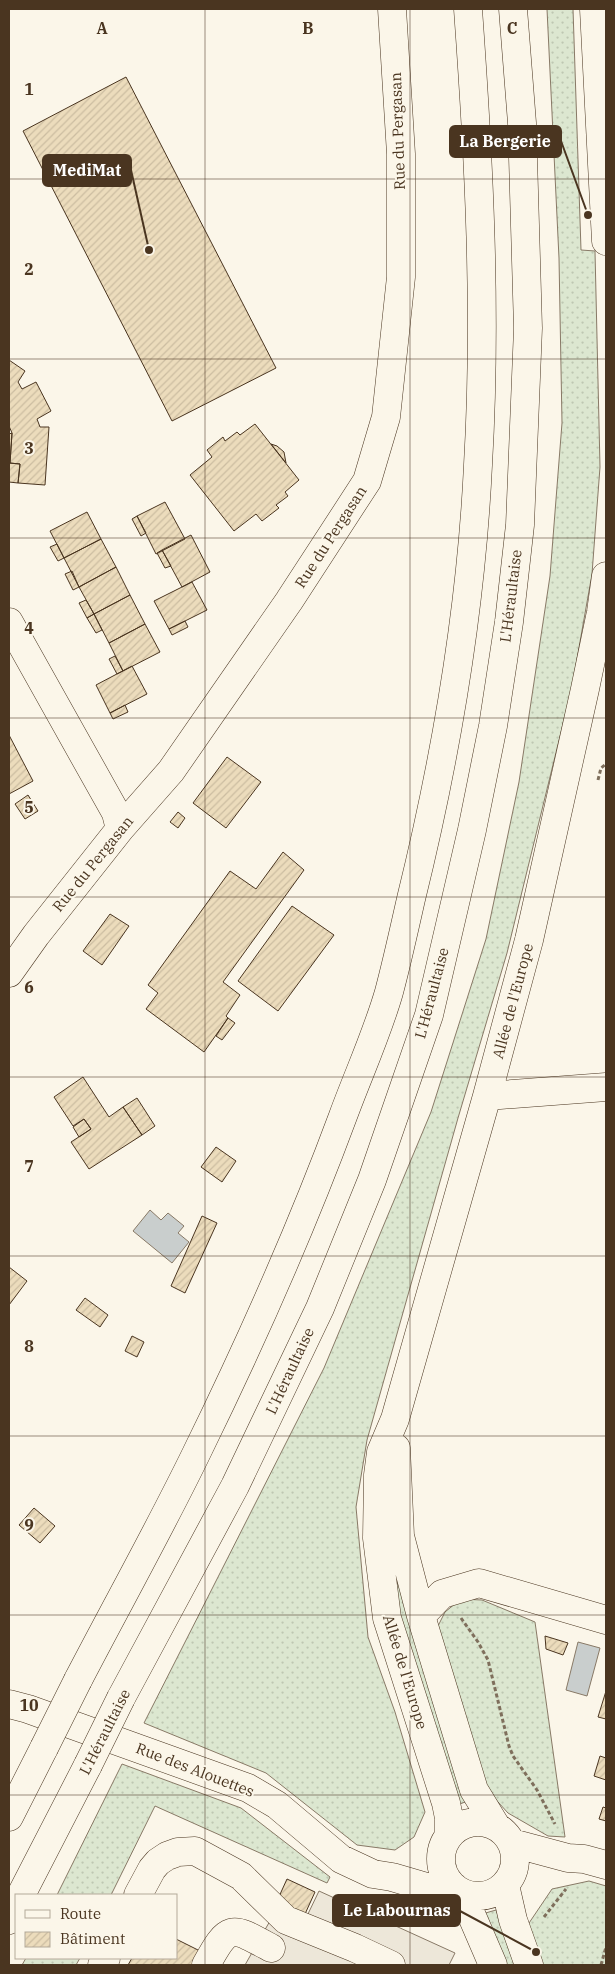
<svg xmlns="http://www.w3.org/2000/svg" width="615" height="1974" viewBox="0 0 615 1974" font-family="'IBM Plex Serif',serif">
	<defs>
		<pattern id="grass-dots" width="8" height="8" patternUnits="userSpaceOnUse" patternTransform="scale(1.25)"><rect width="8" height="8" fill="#dce7d0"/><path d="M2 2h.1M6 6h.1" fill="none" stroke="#bec7b2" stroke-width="1.8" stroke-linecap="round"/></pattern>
		<pattern id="building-hatch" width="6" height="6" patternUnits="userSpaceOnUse" patternTransform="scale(1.25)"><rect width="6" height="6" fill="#ecdcbc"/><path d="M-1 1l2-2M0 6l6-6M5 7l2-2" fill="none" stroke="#ccbda1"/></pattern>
	</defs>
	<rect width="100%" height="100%" fill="#fbf6e9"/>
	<!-- grass -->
	<path fill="url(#grass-dots)" stroke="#887966" d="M547 9H573L581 250 595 251 600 467 592 574 572 687 507 953 458 1118 367 1440 356 1507 368 1637 395 1712 425 1812 414 1837 395 1850 357 1845 266 1773 144 1723 324 1368 431 1112 486 939 519 782 550 576 562 423 559 258Z
		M387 1540 468 1801 457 1805 408 1659Z
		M461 1599 482 1600 535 1622 565 1837 548 1836 508 1813 488 1791 436 1630 445 1612Z
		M122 1764 241 1808 330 1877 327 1883 155 1806 111 1895H57Z
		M589 1881 606 1886V1965H541L527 1926 552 1889Z
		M496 1910 517 1965H502L482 1914Z
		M26 1958H80L76 1965H22Z"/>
	<!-- parking -->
	<path fill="#ede7d9" stroke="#887966" d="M319 1891 455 1953 449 1965H245L279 1905 307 1916Z"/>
	<!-- water -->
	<path fill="#c9cecd" stroke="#887966" d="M150 1210 161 1220 168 1213 184 1226 178 1233 189 1242 172 1263 133 1231Z
		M578 1642 600 1648 587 1696 566 1690Z"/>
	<!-- building -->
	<path fill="url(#building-hatch)" stroke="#4a3520" d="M126 77 276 368 172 421 23 131Z
		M9 360 25 371 18 382 22 389 36 382 51 411 37 419 40 427H49L45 485 18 483 20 464 10 463 12 433 9 426Z
		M255 424 299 480 285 492 288 496 276 505 279 508 262 521 256 514 234 531 190 475 212 457 207 450 223 437 225 441 237 432 240 435Z
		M12 433 10 463H9V434Z
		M271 444 277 446 284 452 286 463Z
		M9 463 20 464 18 483 9 482Z
		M165 502 185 539 156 554 137 516Z
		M87 512 101 539 64 558 50 531Z
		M137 516 146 533 141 536 132 519Z
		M191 535 210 572 182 587 162 550Z
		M101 539 116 567 79 587 64 558Z
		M57 544 64 558 58 561 50 547Z
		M162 550 171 566 165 568 157 553Z
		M116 567 130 595 94 614 79 587Z
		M72 571 79 587 73 590 65 574Z
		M192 582 207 610 169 629 154 601Z
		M130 595 145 624 109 643 94 614Z
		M86 600 94 614 87 618 79 603Z
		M94 614 102 630 96 633 87 618Z
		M185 621 188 627 172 635 169 629Z
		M145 624 160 652 123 671 109 643Z
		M115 656 123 671 117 674 109 659Z
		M132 666 147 694 110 713 96 685Z
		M125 705 128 712 113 719 110 713Z
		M9 735 33 781 9 794Z
		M227 757 261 782 226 828 193 803Z
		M28 795 38 811 25 819 15 804Z
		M178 812 185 818 178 828 170 822Z
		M283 852 304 870 223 982 240 995 226 1016 228 1018 204 1052 146 1009 158 993 148 985 230 871 256 889Z
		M292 906 334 935 278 1011 238 981Z
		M110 914 129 926 102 965 83 951Z
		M228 1018 235 1023 222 1040 216 1036Z
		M83 1077 109 1117 123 1107 142 1135 89 1169 71 1142 91 1129 84 1119 73 1126 54 1097Z
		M137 1098 155 1126 142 1135 123 1107Z
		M84 1119 91 1129 79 1137 73 1127Z
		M216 1147 236 1161 222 1182 201 1167Z
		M202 1216 217 1223 185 1293 171 1286Z
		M9 1267 27 1281 9 1305Z
		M85 1298 108 1315 100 1327 76 1310Z
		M132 1336 144 1342 137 1357 125 1351Z
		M34 1508 55 1526 40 1543 19 1525Z
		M545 1636 568 1643 563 1655 546 1649Z
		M606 1691V1719L598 1717Z
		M600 1756 606 1758V1780L594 1776Z
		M603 1807 606 1808V1821L599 1819Z
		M287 1879 315 1892 305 1914 277 1901Z
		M176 1939 204 1953 197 1965H128L132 1958H176Z"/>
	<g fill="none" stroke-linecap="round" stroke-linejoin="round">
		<defs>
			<path id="minor" d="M594 9 606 241
				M9 622 116 813 120 829
				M9 973 36 935 120 829 171 771 289 601 367 481 386 417 401 277V154L392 9
				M487 1096 606 1087
				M396 1448 400 1536 421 1616 474 1790 496 1826
				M421 1616 442 1594 479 1583 606 1620
				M9 1704 28 1709 248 1788 277 1805 341 1859 373 1874 392 1877 433 1889 454 1887
				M441 1859a37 37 0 1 1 74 0a37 37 0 1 1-74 0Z
				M449 1835V1818L446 1803 387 1618 377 1538 378 1475 381 1452 395 1419 487 1096 529 940 585 689 601 612 606 576
				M512 1843 568 1858 584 1859 606 1865
				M505 1885 513 1920 529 1965
				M462 1893 493 1965
				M138 1895 152 1869 158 1862 167 1856 178 1852 195 1851 241 1876 286 1920 355 1948 391 1965
				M102 1965 106 1958
				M206 1965C229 1923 231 1926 271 1948"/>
			<path id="highway" d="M78 1680C117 1605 159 1530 196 1454 250 1344 300 1232 343 1116 358 1075 377 1034 389 992 397 962 404 930 411 899 446 757 471 611 478 465 487 313 479 160 468 9
				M121 1698 235 1486 320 1308 372 1180 429 1015 472 830 493 726 509 622 520 525 528 328 522 123 513 9
				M9 1817 44 1748
				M21 1895 88 1765
				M9 1920 16 1905"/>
		</defs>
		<!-- minor casing -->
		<use href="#minor" stroke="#4a3520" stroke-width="29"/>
		<!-- highway casing -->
		<use href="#highway" stroke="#4a3520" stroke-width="29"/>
		<!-- path -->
		<path stroke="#7f6f5c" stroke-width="3" stroke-dasharray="4 2.5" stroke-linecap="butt" d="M598 780 601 768 606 764
			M461 1618 478 1642 488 1660 509 1746 513 1756 537 1790 555 1824
			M544 1917 566 1889
			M601 1965 606 1947"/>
		<!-- minor -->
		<use href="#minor" stroke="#fbf6e9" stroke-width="28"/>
		<!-- highway -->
		<use href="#highway" stroke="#fbf6e9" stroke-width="28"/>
		<defs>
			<path id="highway-bridge" d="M44 1748 78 1680
				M88 1765 121 1698"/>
		</defs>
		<!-- highway-bridge casing -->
		<use href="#highway-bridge" stroke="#4a3520" stroke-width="29" stroke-linecap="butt"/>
		<!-- highway-bridge -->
		<use href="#highway-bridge" stroke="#fbf6e9" stroke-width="28"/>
	</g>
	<!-- grid -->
	<path fill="none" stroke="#4a3520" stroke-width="1" stroke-opacity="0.55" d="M205 9V1965M410 9V1965M9 179H606M9 359H606M9 538H606M9 718H606M9 897H606M9 1077H606M9 1256H606M9 1436H606M9 1615H606M9 1795H606"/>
	<g text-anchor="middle" stroke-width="4" stroke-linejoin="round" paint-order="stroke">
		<!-- street labels -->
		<g font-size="15" fill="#4a3520" stroke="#fbf6e9">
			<text transform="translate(398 131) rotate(-92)" y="5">Rue du Pergasan</text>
			<text transform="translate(331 537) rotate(-57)" y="5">Rue du Pergasan</text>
			<text transform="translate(511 596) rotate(-83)" y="5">L'Héraultaise</text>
			<text transform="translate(93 864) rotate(-51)" y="5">Rue du Pergasan</text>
			<text transform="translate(432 993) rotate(-75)" y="5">L'Héraultaise</text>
			<text transform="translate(513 1001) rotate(-75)" y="5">Allée de l'Europe</text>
			<text transform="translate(290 1371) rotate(-65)" y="5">L'Héraultaise</text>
			<text transform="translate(405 1672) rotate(73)" y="5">Allée de l'Europe</text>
			<text transform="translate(105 1732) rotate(-63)" y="5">L'Héraultaise</text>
			<text transform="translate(195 1770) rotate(21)" y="5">Rue des Alouettes</text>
		</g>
	</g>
	<g font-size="16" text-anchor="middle" font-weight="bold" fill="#4a3520" stroke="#fbf6e9" stroke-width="4" stroke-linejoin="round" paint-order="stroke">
		<text x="102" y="34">A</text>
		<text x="308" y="34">B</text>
		<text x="512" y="34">C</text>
		<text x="29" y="95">1</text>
		<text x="29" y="275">2</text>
		<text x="29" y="454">3</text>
		<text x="29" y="634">4</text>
		<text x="29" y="813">5</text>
		<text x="29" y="993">6</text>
		<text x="29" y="1172">7</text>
		<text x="29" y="1352">8</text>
		<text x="29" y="1531">9</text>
		<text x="29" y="1711">10</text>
	</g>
	<!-- callouts -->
	<path fill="none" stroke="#4a3520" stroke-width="2" d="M588 215L561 141M149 250L131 170M536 1952L460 1911"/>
	<g fill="#4a3520" stroke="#fbf6e9" stroke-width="2">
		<circle cx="588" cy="215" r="5"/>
		<circle cx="149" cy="250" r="5"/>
		<circle cx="536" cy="1952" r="5"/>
	</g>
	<g fill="#4a3520" stroke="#4a3520" stroke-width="2">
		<rect x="450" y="126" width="111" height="31" rx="5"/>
		<rect x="43" y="155" width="88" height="31" rx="5"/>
		<rect x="333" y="1895" width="127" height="31" rx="5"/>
	</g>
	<g font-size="16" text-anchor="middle" font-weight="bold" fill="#fff">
		<text x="505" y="147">La Bergerie</text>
		<text x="87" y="176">MediMat</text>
		<text x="397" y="1916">Le Labournas</text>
	</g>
	<!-- border -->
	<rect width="615" height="1974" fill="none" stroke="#4a3520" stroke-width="20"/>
	<!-- legend -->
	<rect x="15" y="1894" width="162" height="65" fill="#fbf6e9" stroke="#b4a999"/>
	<rect x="25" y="1910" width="25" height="8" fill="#fbf6e9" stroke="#b4a999"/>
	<text x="60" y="1919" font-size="15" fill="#4a3520">Route</text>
	<rect x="25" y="1932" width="25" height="15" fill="url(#building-hatch)" stroke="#b4a999"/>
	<text x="60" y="1944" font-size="15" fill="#4a3520">Bâtiment</text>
</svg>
